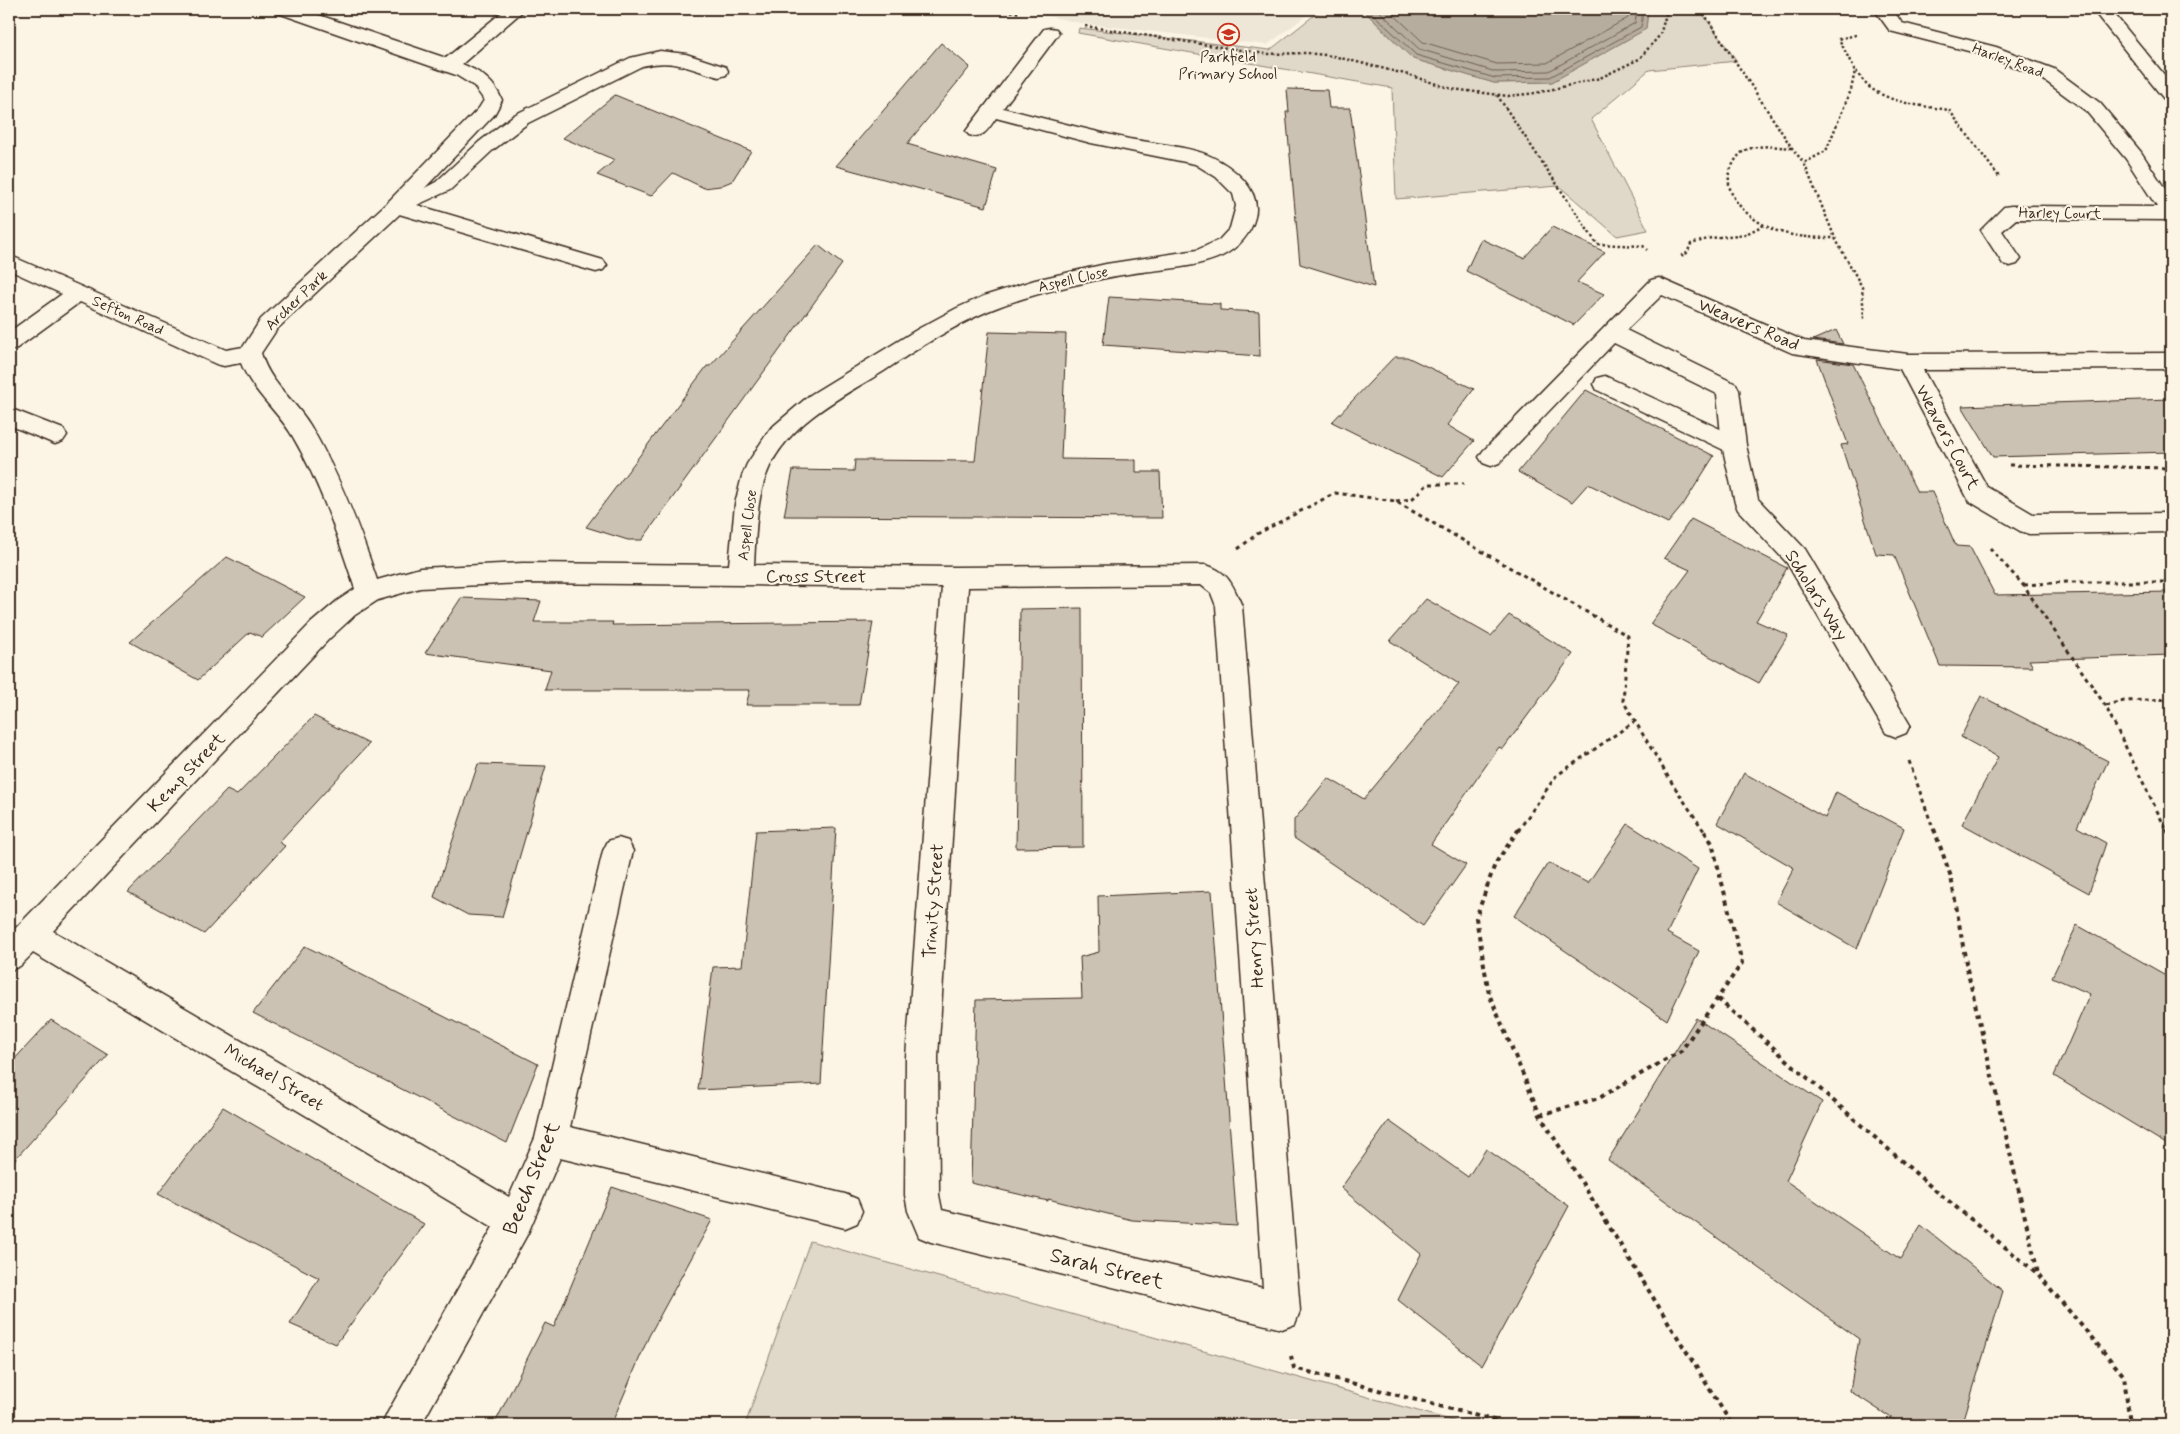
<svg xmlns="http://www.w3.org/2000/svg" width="2180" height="1434" viewBox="0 0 2180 1434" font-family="Mynerve,sans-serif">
	<rect width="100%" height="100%" fill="#fcf5e5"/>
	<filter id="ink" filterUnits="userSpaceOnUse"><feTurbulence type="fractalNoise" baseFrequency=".02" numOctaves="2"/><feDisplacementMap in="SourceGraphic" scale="10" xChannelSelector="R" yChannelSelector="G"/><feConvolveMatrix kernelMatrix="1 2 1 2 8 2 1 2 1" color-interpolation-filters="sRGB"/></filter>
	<g filter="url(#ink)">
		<!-- built -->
		<path fill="#eee6d6" d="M1017 9H1315L1267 45 1080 23Z"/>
		<!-- green -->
		<path fill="#e0d8c8" stroke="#8e8173" d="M1322 9H1362L1413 59 1494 83 1552 82 1646 29 1648 9H1699L1737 61 1649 70 1591 119 1648 230 1617 236 1559 186 1396 199 1392 88 1078 33 1079 28 1270 50Z
			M810 1241 1468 1425H745Z"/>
		<!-- water -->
		<path fill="#b7ad9e" stroke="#85796b" d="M1362 9H1648L1646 29 1552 82 1494 83 1413 59Z"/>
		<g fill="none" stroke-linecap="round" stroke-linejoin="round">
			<!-- shore -->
			<path stroke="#6d5e51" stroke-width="1" d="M1368 9 1416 55 1495 78 1550 77 1641 27 1643 9
				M1377 9 1419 49 1496 72 1549 71 1635 23 1637 9
				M1388 9 1423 42 1497 64 1547 63 1628 18 1630 9"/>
		</g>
		<!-- building -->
		<path fill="#ccc2b3" stroke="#3b2a1e" d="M941 43 970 67 907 144 997 170 986 207 836 166Z
			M1287 89 1327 90 1329 108H1350L1374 287 1300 264 1286 112H1289Z
			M615 95 751 151 732 181 720 186 704 188 673 173 651 196 597 175 615 160 563 138Z
			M1552 227 1605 252 1577 282 1604 294 1574 325 1466 271 1481 239 1524 258Z
			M818 245 842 264 642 540H628L586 527 707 366H710Z
			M1109 297 1220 304V310L1259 312 1260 356 1103 345Z
			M1836 330 1843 344 1813 340Z
			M989 332 1066 334 1061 459 1136 460V472H1160L1162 518 784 516 793 470 854 471 855 460 975 461Z
			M1394 357H1407L1474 389 1447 425 1474 441 1443 477 1332 422Z
			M1817 359 1853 364 1917 492H1932L1956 546 1970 547 1995 595 2171 592V655L2029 660 2033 667 1940 666 1894 555 1876 554 1841 445 1848 444Z
			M1586 390 1714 456 1683 505 1668 523 1588 484 1572 502 1518 472Z
			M2171 399V452L1993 457 1962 406Z
			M1691 519 1787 568 1756 621 1788 635 1759 683 1650 624 1690 570 1664 558Z
			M227 557 305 597 262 637 250 632 198 680 130 642Z
			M461 598 541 601 534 622H613L612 625 873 622 859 705H746L750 690H545L551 670 425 653Z
			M1426 599 1491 636 1509 615 1573 654 1503 749 1499 747 1431 844 1466 865 1423 926 1294 838V820L1328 778 1364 799 1459 684 1390 641Z
			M1082 608 1083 847 1016 848 1020 609Z
			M1981 696 2108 761 2077 827 2106 843 2089 893 1962 824 1998 757 1961 737Z
			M314 716 369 744 279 842 285 846 204 934 128 892 227 790 237 795Z
			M478 764 546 766 502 917 468 915 434 897Z
			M1744 773 1825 818 1836 792 1904 828 1857 949 1776 902 1794 868 1717 823Z
			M1628 824 1698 869 1667 933 1699 951 1667 1020 1514 916 1548 863 1588 883Z
			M836 828 821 1084 698 1090 713 967 742 966 756 831Z
			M1212 891 1237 1226 1132 1220 1048 1199V1201L971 1183 976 1000 1082 998 1080 957 1099 952 1098 896Z
			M2077 925 2171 978V1147L2054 1076 2090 994 2052 977Z
			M305 946 538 1064 507 1143 253 1013Z
			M1696 1018 1822 1102 1786 1181 1900 1259 1921 1225 2003 1291 1962 1425H1902L1850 1391 1859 1339 1608 1160Z
			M51 1020 108 1055 9 1166V1065Z
			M223 1107 424 1224 336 1344 290 1324 319 1278 158 1194Z
			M1389 1121 1468 1177 1486 1149 1569 1206 1482 1366 1398 1300 1421 1254 1341 1188Z
			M612 1187 712 1220 649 1336 611 1425H494L545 1323 554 1327Z"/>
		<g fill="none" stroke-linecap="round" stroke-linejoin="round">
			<defs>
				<path id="lane" d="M660 51 686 54 726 67 728 71 726 75 719 77C688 69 675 58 642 66L528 123 493 150 450 190 417 205 603 260 607 265 603 270 596 272 589 270 389 211 386 206 389 201 419 191 436 182 479 142 514 115 630 58Z
					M1605 376 1742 439 1746 445 1742 451 1734 454 1726 451 1597 390 1594 384 1597 378Z
					M9 408 63 429 67 435 63 441 55 444 9 425Z"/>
				<path id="street" d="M275 9H301L446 58 506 9H525L462 64C481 72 494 81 502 100L494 115 403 211 277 329 261 353C269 383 295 400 310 425 339 474 359 526 377 580L420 568 523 563 729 565 735 504 742 476 747 464 770 429 810 395 918 329 957 308 984 296 1035 280 1106 264 1197 250 1219 240 1230 228 1236 206 1233 194 1216 177 1195 164 1091 143 996 118C988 129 984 139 969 135L966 131 969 127 1044 29 1050 28 1056 29 1059 33 1003 108C1045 119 1087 130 1129 139 1151 143 1191 147 1210 156 1232 166 1262 189 1255 217 1251 234 1238 248 1222 256 1193 269 1159 269 1128 274 1107 277 1087 282 1066 287 1040 293 1013 301 988 311 951 327 917 349 884 371 843 396 792 421 770 466 756 496 756 532 754 565L956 567 1206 565C1229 572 1233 586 1242 606L1300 1311 1295 1324 1282 1329 931 1242 919 1237 908 1211 905 1195 906 1057 942 587 523 583 420 588 378 600 355 615 329 639 53 931 509 1197 535 1138 603 851 608 841 618 838 628 841 633 851 570 1127 845 1194 857 1199 862 1211 857 1223 845 1228 560 1158 528 1233 421 1425H382L388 1412 493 1227 33 953 20 966 9 971V935L311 623 337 601 355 589C338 537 321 485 293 437 278 411 252 392 241 363L224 366 216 364 80 302 17 348 9 351V332L62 294 9 270V255L226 350 243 347 261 319 389 201 479 108 484 100 474 86 456 75 278 13ZM1201 585 1211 593 1216 606 1263 1288 942 1210 939 1195 938 1057 968 587Z
					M1874 9H1892L1902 23 1996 47 2054 69 2100 103 2141 152 2171 198V220L2016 219 2002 231 2021 259 2017 264 2010 266 2003 264 1981 230 2004 207 2011 206 2157 207 2126 159 2086 111 2040 77 1984 55 1890 31Z
					M2092 9H2110L2171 83V101L2164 99Z
					M1659 278 1804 341 1908 354 2171 353V369L1923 370 1987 487 2033 514 2171 513V532L2029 534 2020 531 1969 501 1900 369 1792 353 1662 295 1626 330 1736 384 1739 390 1746 445 1758 499 1805 549 1910 725 1906 733 1896 737 1886 733 1787 563 1738 510 1735 503 1722 445 1717 394 1614 343 1499 463 1491 466 1483 463 1479 457 1483 451 1651 280Z"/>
			</defs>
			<!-- lane casing -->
			<use href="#lane" stroke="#3b2a1e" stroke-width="3"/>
			<!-- street casing -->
			<use href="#street" stroke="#3b2a1e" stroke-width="3"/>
			<!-- path-far2 -->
			<path stroke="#3b2a1e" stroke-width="2.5" stroke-dasharray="2.5 2.5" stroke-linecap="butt" d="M996 9 1020 13
				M1701 9 1792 148 1804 163
				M1085 26 1266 54 1307 53 1333 56 1409 75 1452 89 1508 96 1536 93 1600 78 1639 59 1660 35 1667 11 1670 9
				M1856 35 1839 39 1855 71 1851 90 1826 151 1804 163 1835 238 1862 287 1864 319
				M1856 71C1861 77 1865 85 1872 89 1894 104 1924 106 1949 110L2000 178
				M1497 95 1597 244 1643 246 1647 250
				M1792 148C1778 147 1760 144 1746 150 1740 153 1736 158 1733 164 1719 189 1742 213 1764 225 1785 237 1811 238 1835 238
				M1681 256 1687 253 1691 244 1711 238 1746 234 1764 225"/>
			<!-- path-far1 -->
			<path stroke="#3b2a1e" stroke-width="3" stroke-dasharray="4 4" stroke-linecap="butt" d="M2009 465 2171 468
				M1396 501 1412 499 1428 484H1464
				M1990 548 2023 585 2105 705 2167 831
				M1238 549 1257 534 1335 493 1395 501 1628 636 1623 701 1670 780 1704 831
				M2024 585 2067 582H2171
				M2105 705 2124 701 2171 699
				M1909 761 1934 831
				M1518 831 1556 776 1635 721"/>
			<!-- path -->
			<path stroke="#3b2a1e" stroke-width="4" stroke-dasharray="4.5 4.5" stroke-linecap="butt" d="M1519 829 1495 864 1476 918 1489 994 1540 1115 1732 1425
				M1934 829 1951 877 1967 969 2038 1273
				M2167 829 2171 838
				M1718 999 1929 1185 2038 1274 2124 1376 2130 1425
				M1540 1115 1599 1098 1681 1051 1742 963 1712 843 1703 829
				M1291 1356 1294 1368 1512 1425"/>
			<!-- lane -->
			<use href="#lane" fill="#fcf5e5" fill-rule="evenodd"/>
			<!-- street -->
			<use href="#street" fill="#fcf5e5" fill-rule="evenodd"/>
		</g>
	</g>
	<!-- icons -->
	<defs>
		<symbol id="school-ring" viewBox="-11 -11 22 22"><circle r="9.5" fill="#fcf5e5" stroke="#c8321e" stroke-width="1.5"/><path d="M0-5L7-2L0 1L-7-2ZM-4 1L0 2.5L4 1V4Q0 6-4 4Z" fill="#c8321e"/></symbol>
	</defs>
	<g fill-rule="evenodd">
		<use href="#school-ring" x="1216" y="22" width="25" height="25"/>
	</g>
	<g text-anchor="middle" stroke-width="4" stroke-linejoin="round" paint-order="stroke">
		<!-- far-poi labels -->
		<g font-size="15" fill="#3b2a1e" stroke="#fcf5e5">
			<text x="1228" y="62">Parkfield<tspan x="1228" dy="17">Primary School</tspan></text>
		</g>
		<!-- far-street labels -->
		<g font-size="15" fill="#3b2a1e" stroke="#fcf5e5">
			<text transform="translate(2008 60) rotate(20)" y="5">Harley Road</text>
			<text transform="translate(2060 213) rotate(1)" y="5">Harley Court</text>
			<text transform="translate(1073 279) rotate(-13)" y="5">Aspell Close</text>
			<text transform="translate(296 300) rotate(-44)" y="5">Archer Park</text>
			<text transform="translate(128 315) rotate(24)" y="5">Sefton Road</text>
			<text transform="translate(747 525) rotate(-83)" y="5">Aspell Close</text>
		</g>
		<!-- street labels -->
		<g font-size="18" fill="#3b2a1e" stroke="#fcf5e5">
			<text transform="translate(1749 324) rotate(23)" y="6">Weavers Road</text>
			<text transform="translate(1948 437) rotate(62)" y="6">Weavers Court</text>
			<text x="816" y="582">Cross Street</text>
			<text transform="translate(1817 595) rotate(58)" y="6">Scholars Way</text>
			<text transform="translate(186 772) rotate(-46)" y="6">Kemp Street</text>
			<text transform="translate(933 901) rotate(-86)" y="6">Trinity Street</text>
			<text transform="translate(1254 938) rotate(-94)" y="6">Henry Street</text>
			<text transform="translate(274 1077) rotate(31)" y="6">Michael Street</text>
		</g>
		<!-- near-street labels -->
		<g font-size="21" fill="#3b2a1e" stroke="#fcf5e5">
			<text transform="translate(531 1178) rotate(-68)" y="7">Beech Street</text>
			<text transform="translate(1107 1268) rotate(14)" y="7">Sarah Street</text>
		</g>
	</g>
	<!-- margin -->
	<rect width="2180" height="1434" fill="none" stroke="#fcf5e5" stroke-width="30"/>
	<rect x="15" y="15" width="2150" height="1404" fill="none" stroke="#3b2a1e" stroke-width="2" filter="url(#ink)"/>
</svg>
